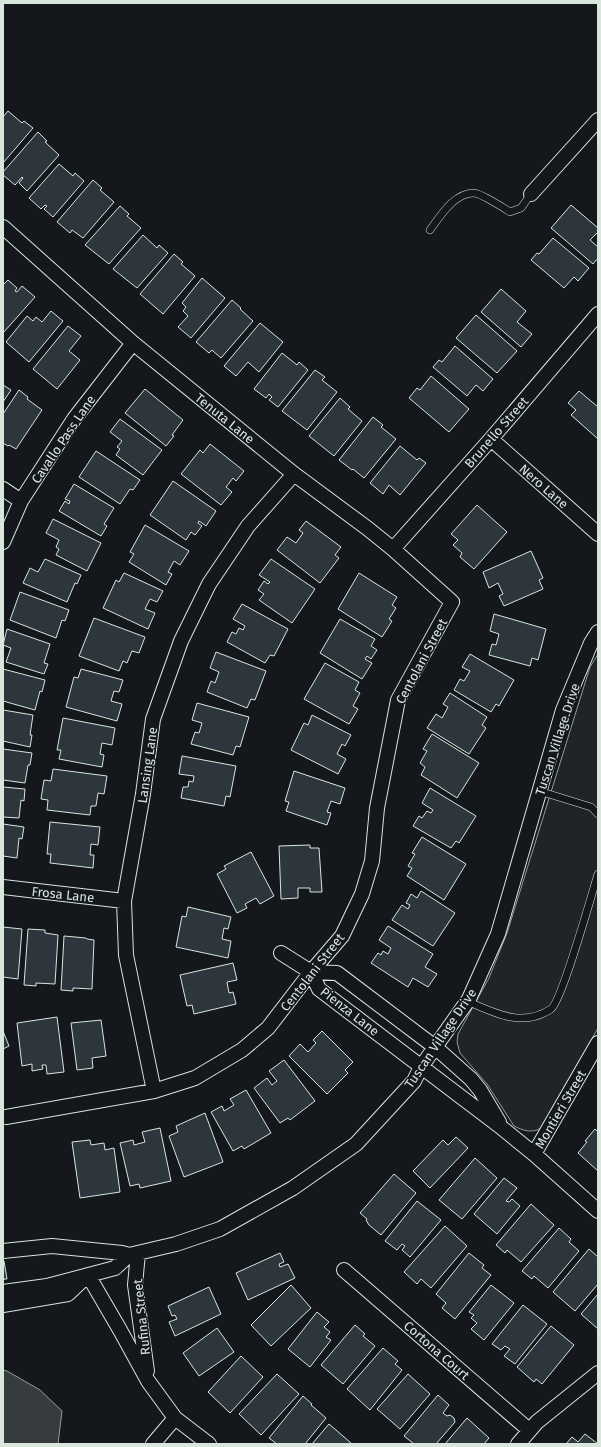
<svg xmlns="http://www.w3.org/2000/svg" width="601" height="1447" viewBox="0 0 601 1447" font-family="'Fira Sans',sans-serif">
	<rect width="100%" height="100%" fill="#14181c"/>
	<!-- green -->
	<path fill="#202428" stroke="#939e99" d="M598 654V1028L541 1128C532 1134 522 1130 514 1126L487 1084 460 1053 457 1042 458 1034 489 978 507 933 590 667Z"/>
	<!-- water -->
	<path fill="#363b3e" stroke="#939e99" d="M3 1370 7 1371 40 1390 62 1411 58 1444H3Z"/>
	<!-- building -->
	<path fill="#2c363c" stroke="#d8e6dc" d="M8 111 22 123 24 121 33 128 3 163V117Z
		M38 132 47 141 45 142 59 155 27 191 19 183 23 178 22 177 15 185 3 175V172Z
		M59 164 73 176 75 173 84 181 53 217 44 209 47 206 45 205 41 209 29 198Z
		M93 180 102 188 100 190 114 202 83 238 72 230 70 233 57 222Z
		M571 205 598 228V232L590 240 598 247V258L593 264 551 228Z
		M120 206 129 214 127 216 141 228 109 264 85 245Z
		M143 235 157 248 159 245 168 253 137 288 113 269Z
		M553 238 589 268 578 281 574 277 564 288 531 260 537 253 539 254Z
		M174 254 183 262 181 264 195 276 163 314 140 294Z
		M202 278 225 298 191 338 178 327 188 316 183 311 186 307 182 303Z
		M8 280 17 288 15 291 17 292 22 286 35 297 3 333V285Z
		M501 289 526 311 517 322 532 334 521 347 481 312Z
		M232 300 241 308 240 309 253 321 221 358 212 350 209 353 196 342Z
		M51 311 63 321 29 362 6 342 27 316 33 321 36 317 42 322Z
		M476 315 517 351 497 373 456 338Z
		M260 323 283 342 259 372 248 362 236 376 224 366Z
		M68 326 81 336 69 351 80 360 57 389 33 369Z
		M455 346 493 379 483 391 476 385 467 396 433 367 439 360 442 362Z
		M282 353 297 365 299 362 308 370 278 407 269 400 272 397 269 394 266 398 254 389Z
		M315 370 325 377 322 380 337 392 307 430 282 411Z
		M431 376 469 409 449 432 409 398 417 388 420 390Z
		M3 385 11 390 3 402Z
		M145 389 183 420 172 435 174 436 166 446 125 413Z
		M19 390 28 397 27 399 42 410 16 449 9 445 8 446 3 443V414Z
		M579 391 598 407V439L571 415 576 410 568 403Z
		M340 398 350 407 348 409 362 421 334 456 309 436Z
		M373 417 383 425 381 427 396 439 364 478 353 469 352 470 339 460Z
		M120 419 162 450 143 475 116 455 120 449 117 447 122 441 110 432Z
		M210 444 244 471 236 481 233 478 226 487 232 492 221 505 181 474 200 450 203 453Z
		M400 446 417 460 419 458 426 463 400 495 389 485 383 494 370 483Z
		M96 451 140 480 133 490 130 489 120 504 79 477Z
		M173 481 216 511 206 526 199 521 198 523 202 526 195 535 191 532 186 540 150 515Z
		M74 484 114 508 104 524 107 526 101 536 59 511 65 501 69 504 70 501 65 499Z
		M477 505 507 532 474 569 460 557 462 553 453 545 458 540 451 534Z
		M53 519 101 543 87 571 56 555 59 549 56 547 59 540 46 533Z
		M306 521 341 547 335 555 339 558 320 583 277 550 287 537 296 543 303 533 299 530Z
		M145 525 189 551 180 565 174 561 168 572 172 574 166 585 129 562 134 554 130 552Z
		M531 551 543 578 539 580 543 589 504 606 499 596 503 594 498 583 489 588 483 572Z
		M45 559 81 575 77 584 75 583 67 602 23 583 30 568 38 572Z
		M271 559 315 589 292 623 259 600 264 594 258 590 264 581 268 584 270 582 259 575Z
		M124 573 163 591 157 602 150 599 145 609 155 613 148 629 103 608 116 580 119 582Z
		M359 573 397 597 392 605 396 608 389 619 392 621 382 637 338 609Z
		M20 592 69 610 65 621 62 620 56 638 10 620Z
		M242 604 288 629 274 656 270 655 265 663 227 642 232 632 236 634 239 628 243 630 245 626 233 619Z
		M494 614 546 629 538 660 532 658 530 666 489 655 492 644 496 645 499 634 490 631Z
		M94 618 145 637 139 653 132 651 127 663 123 661 119 671 79 656Z
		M340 619 375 639 371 646 377 650 371 659 367 656 365 659 372 663 362 679 320 653Z
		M7 629 50 644 44 663 48 664 44 674 6 662 11 648 3 645Z
		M216 652 266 671 255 700 251 699 247 708 207 692 211 681 215 683 219 672 210 668Z
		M470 654 514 680 499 706 496 704 491 712 454 690 460 679 464 681 470 671 462 667Z
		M325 663 359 682 355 690 360 693 353 706 358 709 349 724 304 699Z
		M3 669 45 680 42 692 40 691 35 710 3 701Z
		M81 669 123 680 119 692 114 691 111 701 122 704 117 721 66 707 74 677 78 678Z
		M450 693 487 717 482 725 486 728 469 754 427 728 436 714 442 718 448 707 443 704Z
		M197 703 249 717 240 747 236 746 233 755 191 744 195 732 199 733 202 723 192 720Z
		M3 710 33 715 30 735H32L30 747 3 741Z
		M312 715 351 735 345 746 342 744 337 754 346 759 338 774 291 750 304 723 308 725Z
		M63 718 115 728 112 745 102 743 100 754 104 755 102 767 59 759 61 750H57Z
		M432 734 479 763 457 798 421 775 425 767 420 763 427 751 423 749Z
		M3 749 32 753 30 765H28L25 783 3 780Z
		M182 756 236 766 230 797 226 796 224 806 181 798 183 787H188L189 781 193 782 194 776 179 774Z
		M53 769 107 776 104 794 98 793 96 806H91L90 815 47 810 48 800 41 799 44 780 51 781Z
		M294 771 345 788 340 804 331 801 327 812 331 813 327 825 286 811 289 802 285 801Z
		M3 787 25 789 24 801 21 800 19 818 3 817Z
		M430 788 476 816 459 843 456 841 451 848 413 826 419 816 422 818 427 811 431 813 433 810 422 803Z
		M50 822 100 827 98 845 91 844 90 855H94L93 868 50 863 51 854H47Z
		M3 824 24 827 22 839 19 838 17 858 3 856Z
		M422 837 466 864 444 900 407 876 412 868 408 866 415 854 412 853Z
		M310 845V848H319L322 892H310V888H298V898L281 899 279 846Z
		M251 852 274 896 260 904 256 898 245 904 247 908 237 913 217 874 226 869 224 866Z
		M421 891 455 913 433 946 392 920 402 905 408 909 410 905 406 903 411 894 417 898Z
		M188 907 231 917 228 929 224 928 222 939 231 941 228 958 176 947 182 916 186 917Z
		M388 926 433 954 425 967 437 974 428 987 413 978 408 987 371 963 378 953 381 955 383 951 388 954 391 948 379 940Z
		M3 927 22 929 18 979 3 977Z
		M28 929 45 930V933L58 935 55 984 36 983V986L24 985Z
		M64 936 86 938 87 939 94 940 92 989 73 988V991L61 990Z
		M233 963 237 980 227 982 229 993 233 992 236 1004 194 1014 192 1005 187 1006 180 975Z
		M57 1017 64 1072 47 1074 46 1065H42L43 1069 32 1071V1064L22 1066 17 1023Z
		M101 1020 106 1056 92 1058 93 1068 77 1070 71 1023Z
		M3 1031 9 1046 3 1049Z
		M322 1031 353 1062 345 1070 348 1073 327 1094 289 1056 300 1044 308 1052 316 1043 313 1040Z
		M284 1060 315 1101 290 1120 288 1118 280 1123 254 1088 267 1078 272 1085 277 1081 269 1071Z
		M246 1090 271 1133 244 1149 242 1146 233 1151 211 1112 222 1106 224 1111 234 1105 230 1099Z
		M205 1113 223 1162 184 1177 169 1136 178 1132 176 1126Z
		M160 1128 171 1181 140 1188 139 1184 130 1186 120 1143 133 1140 134 1145 145 1142 142 1132Z
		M595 1129 598 1132V1171L578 1153 587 1142 585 1141Z
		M456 1137 468 1148 430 1188 413 1171 443 1140 448 1145Z
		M90 1140 91 1145 104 1143 105 1150 114 1148 120 1192 80 1198 72 1142Z
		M475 1158 497 1178 462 1219 439 1200Z
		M394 1174 416 1193 381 1235 369 1225 366 1220 367 1219 360 1213Z
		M504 1178 517 1188 506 1201 509 1202 512 1199 520 1206 497 1234 474 1214Z
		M417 1201 441 1220 410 1257 402 1250 405 1246 402 1244 397 1250 385 1241Z
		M531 1204 554 1225 521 1262 507 1250 505 1253 496 1245Z
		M445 1226 467 1246 431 1288 421 1279 417 1284 404 1272Z
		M559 1228 571 1239 569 1242 579 1251 548 1288 534 1276 532 1279 522 1271Z
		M589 1249 598 1257V1284L575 1311 553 1292Z
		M280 1253 284 1262 279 1264 280 1267 288 1264 295 1278 248 1300 236 1273Z
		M469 1253 484 1265 482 1268 491 1275 455 1319 442 1308 446 1303 436 1294Z
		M3 1261H4L7 1279H4L3 1282Z
		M291 1285 311 1308 271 1346 251 1325Z
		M491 1285 514 1303 484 1340 471 1329 477 1323 471 1318 474 1315 469 1312Z
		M209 1287 221 1314 175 1336 169 1322 177 1319 175 1315 172 1316 168 1306Z
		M598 1294V1329L581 1314Z
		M523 1305 547 1324 515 1364 504 1356 510 1349 505 1346 501 1350 492 1344Z
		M317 1312 329 1322 324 1327 330 1332 326 1337 331 1340 310 1367 288 1349Z
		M355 1325 365 1334 363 1336 375 1346 343 1384 321 1365Z
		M551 1326 574 1345 542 1384 536 1379 534 1382 517 1367Z
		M217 1328 234 1352 199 1376 183 1353Z
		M383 1348 398 1361 395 1364 402 1370 370 1410 347 1389Z
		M241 1356 263 1377 230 1413 208 1392Z
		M277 1374 299 1394 261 1435 239 1414Z
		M408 1374 430 1394 400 1429 377 1409Z
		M438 1395 449 1405 443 1413 447 1416 450 1415 454 1418 455 1422 436 1444H414L404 1436Z
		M303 1396 312 1404 311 1405 326 1418 305 1444H277L269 1438Z
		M467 1418 489 1438 484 1444H445Z
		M329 1424 351 1443 350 1444H312Z
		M585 1434 598 1444H566L572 1437 578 1442Z"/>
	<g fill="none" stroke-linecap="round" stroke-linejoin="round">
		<defs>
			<path id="lane" d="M430 230C441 215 454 193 474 193 480 193 504 208 510 212L521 208 531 194
				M539 791 591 807 598 814
				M467 1001C494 1013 523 1028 551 1009 562 1001 592 893 598 874"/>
			<path id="street" d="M531 194 598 120
				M3 227 133 343 294 474 367 528 393 549 452 602 398 700 377 808 372 861 362 894 342 936 311 972 268 1028 242 1050 195 1078 154 1091 6 1117
				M491 439 598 534
				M3 489 21 501
				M3 542 21 501 74 419 133 343
				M393 549 491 439 598 314
				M3 887 124 901
				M281 953 311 972 337 973 435 1047 471 1079 480 1090 499 1122
				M311 972 319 989 502 1128 534 1154 598 1211
				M154 1091 126 955 124 901 143 794 153 719 181 641 209 584 248 526 294 474
				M534 1154 598 1043
				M3 1251 52 1246 122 1253 129 1255
				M138 1253 135 1285 147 1371
				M344 1270 529 1430
				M3 1292 47 1286 115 1268 129 1255 176 1244 220 1229 293 1188 356 1144 414 1081 421 1067 469 999 498 934 563 710 591 643 598 632
				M3 1305 68 1294 88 1275 120 1330 148 1381 175 1418 209 1444
				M153 1444 175 1418
				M518 1444 537 1422 598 1373"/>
		</defs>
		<!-- lane casing -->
		<use href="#lane" stroke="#d8e6dc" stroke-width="8"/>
		<!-- street casing -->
		<use href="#street" stroke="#d8e6dc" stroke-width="16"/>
		<!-- lane -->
		<use href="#lane" stroke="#14181c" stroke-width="7"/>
		<!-- street -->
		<use href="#street" stroke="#14181c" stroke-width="14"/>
	</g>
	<g text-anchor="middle" stroke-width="3" stroke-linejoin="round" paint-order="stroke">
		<!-- street labels -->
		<g font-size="13" fill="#d8e6dc" stroke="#14181c">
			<text transform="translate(225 418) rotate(39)" y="5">Tenuta Lane</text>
			<text transform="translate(496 432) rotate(-49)" y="5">Brunello Street</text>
			<text transform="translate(63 439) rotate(-56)" y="5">Cavallo Pass Lane</text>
			<text transform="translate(544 486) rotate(41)" y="5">Nero Lane</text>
			<text transform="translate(421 661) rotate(-62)" y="5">Centolani Street</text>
			<text transform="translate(557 739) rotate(-72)" y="5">Tuscan Village Drive</text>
			<text transform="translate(147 765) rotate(-82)" y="5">Lansing Lane</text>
			<text transform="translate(63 894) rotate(6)" y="5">Frosa Lane</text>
			<text transform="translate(312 972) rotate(-52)" y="5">Centolani Street</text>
			<text transform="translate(350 1011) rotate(38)" y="5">Pienza Lane</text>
			<text transform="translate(440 1038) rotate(-56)" y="5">Tuscan Village Drive</text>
			<text transform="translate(560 1109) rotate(-60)" y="5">Montieri Street</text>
			<text transform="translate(141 1317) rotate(-96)" y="5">Rufina Street</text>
			<text transform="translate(437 1350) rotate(41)" y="5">Cortona Court</text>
		</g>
	</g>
	<!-- border -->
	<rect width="601" height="1447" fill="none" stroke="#d8e6dc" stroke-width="8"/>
</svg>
